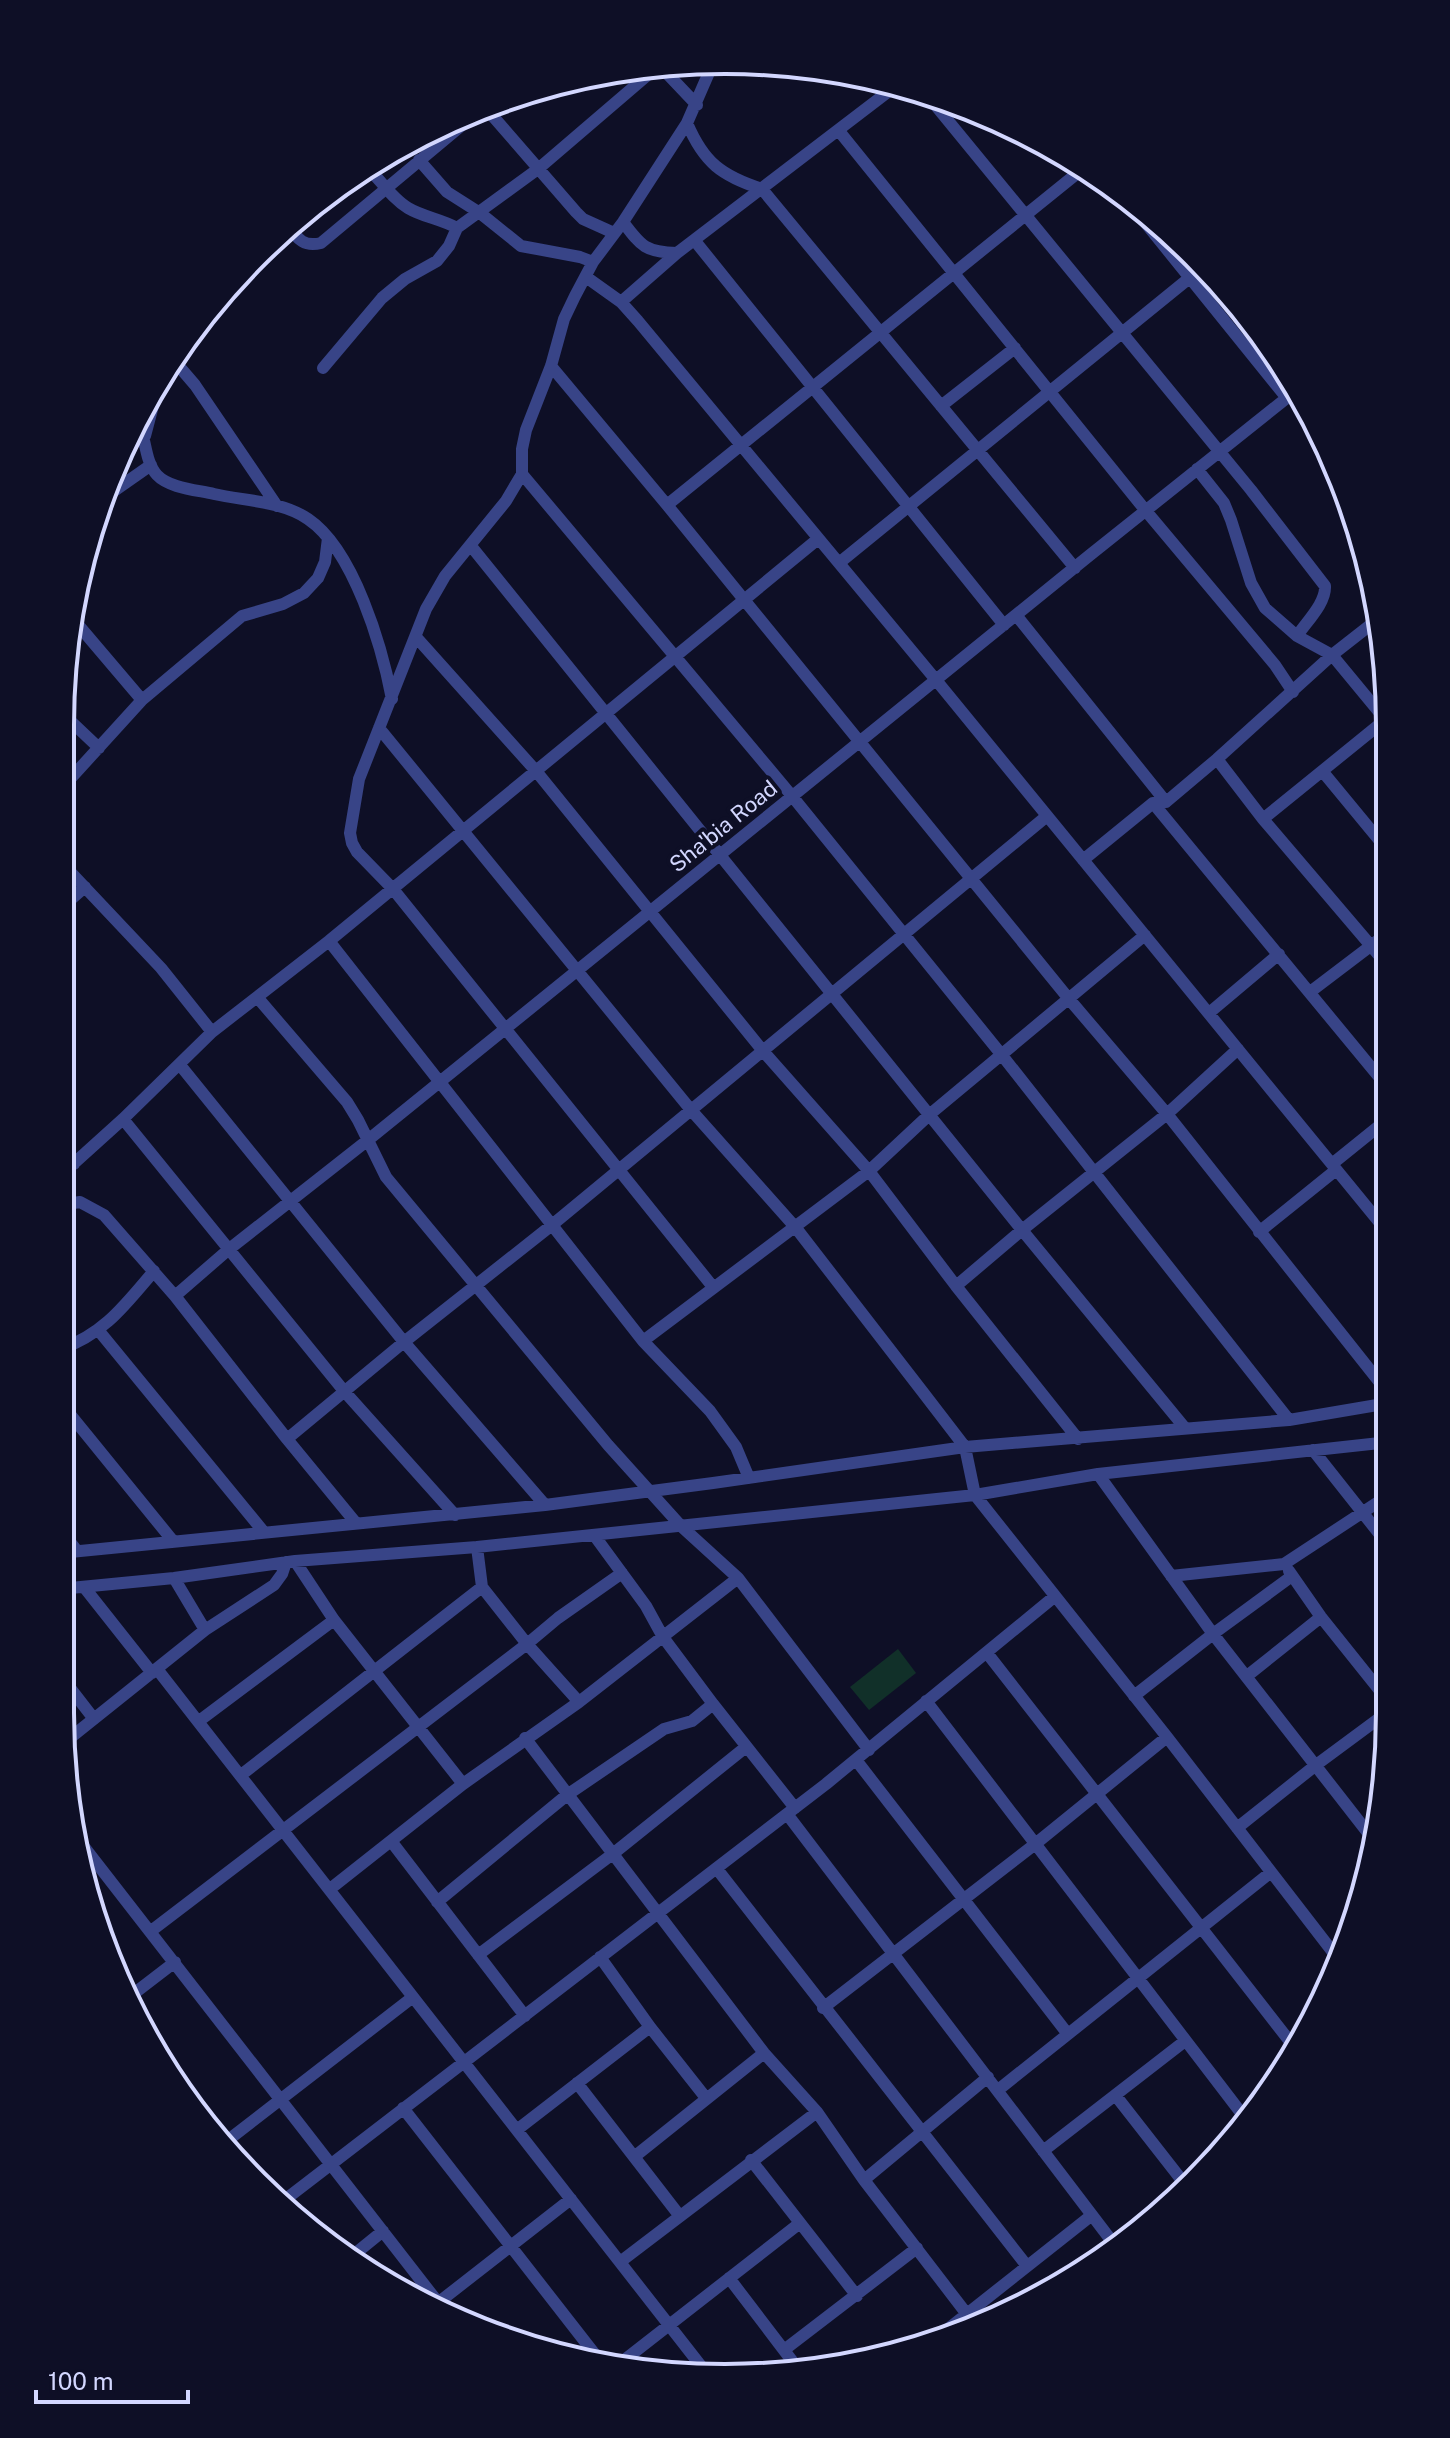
<svg xmlns="http://www.w3.org/2000/svg" width="1450" height="2438" viewBox="0 0 1450 2438" font-family="'Public Sans',sans-serif">
	<rect width="100%" height="100%" fill="#0e0f26"/>
	<!-- green -->
	<path fill="#113029" d="M898 1649 916 1673 869 1710 850 1687Z"/>
	<g fill="none" stroke-linecap="round" stroke-linejoin="round">
		<!-- minor -->
		<path stroke="#384487" stroke-width="12" d="M660 66 697 105
			M927 95 1251 490 1325 586C1326 603 1307 621 1297 636
			M484 106 576 212 583 219 614 233
			M687 123C704 163 722 176 762 189L1075 568
			M839 131 1146 511 1275 665 1293 692
			M419 160 447 192 480 213 521 246 580 257 593 262
			M366 166C380 179 391 198 408 208 423 217 441 219 457 228
			M1127 200 1286 397
			M623 222C641 246 645 252 677 253
			M290 226C297 240 305 247 321 243L485 106
			M695 241 1004 625
			M586 277 621 302 638 321 936 680 1389 1234
			M621 302 677 253 897 85
			M171 357 195 385 277 506
			M551 366 667 505 1069 999 1167 1114 1389 1394
			M323 368 382 298 405 279 437 261 449 246 457 228 538 169 657 67
			M941 406 1015 348
			M139 423C146 439 145 462 157 475 169 488 197 490 214 494 245 501 282 501 308 519 354 550 382 647 392 699
			M145 436 159 383
			M1197 469 1224 503 1231 520 1251 583 1265 608 1297 636 1332 655 1389 724
			M522 474 792 796 1001 1054 1289 1420
			M101 500 151 465
			M667 505 1085 167
			M471 546 1022 1230 1185 1428
			M839 563 1203 267
			M1016 615 1166 802
			M74 620 142 700 242 616 283 604 304 593 318 578 325 562 328 538
			M416 637 536 771 763 1051 869 1171 956 1286 1078 1439
			M61 712 99 748
			M379 728 691 1110 796 1228 922 1391 965 1447 975 1495 1167 1737 1339 1960
			M1217 759 1263 819 1389 967
			M1323 772 1389 852
			M61 789 142 700
			M1153 803 1389 1089
			M1263 819 1385 720
			M1083 860 1153 803 1166 802 1217 759 1332 655 1378 619
			M61 862 161 968 212 1032
			M61 908 85 887
			M329 941 643 1341 710 1411 736 1447 749 1478
			M1310 992 1389 932
			M257 997 347 1102 358 1120 386 1177 608 1445 681 1526 738 1578 869 1750
			M1209 1013 1279 954
			M180 1065 404 1342 545 1505
			M123 1119 344 1391 455 1515
			M61 1149 74 1164
			M1332 1164 1389 1118
			M61 1175 123 1119 212 1032 329 941 818 539
			M61 1205 80 1202 104 1215 175 1296 287 1439 356 1523
			M1259 1232 1336 1170
			M956 1286 1022 1230 1167 1114 1238 1049
			M713 1287 393 889 357 852 352 843 350 833 359 779 426 609 445 576 506 501 522 474V449L526 430 551 366 564 319 575 296 593 262 623 222 687 123 714 61
			M175 1296 228 1250 368 1140 1090 555 1298 389
			M99 1331 263 1531
			M643 1341 869 1171 929 1115 1145 935
			M61 1349C104 1334 125 1305 154 1271
			M60 1402 173 1541
			M287 1439 404 1342 552 1225 1047 816
			M1313 1450 1389 1546
			M1098 1474 1213 1634 1372 1838
			M60 1529 77 1551
			M594 1535 646 1606 663 1637 713 1704 795 1808
			M477 1547 482 1587 527 1644 579 1702
			M60 1553 545 1505 713 1483 965 1447 1289 1420 1389 1403
			M295 1561 334 1620 463 1784
			M1289 1571 1321 1617 1389 1702
			M1171 1576 1284 1564 1389 1495
			M174 1578 205 1630
			M84 1587 152 1673
			M60 1589 174 1578 295 1561 477 1547 975 1495 1098 1474 1389 1442
			M987 1653 1295 2048
			M157 1669 708 2375
			M60 1675 94 1719
			M1247 1676 1321 1617
			M1134 1696 1213 1634 1292 1576
			M926 1701 1245 2118
			M199 1721 334 1620
			M525 1738 764 2053 817 2112 864 2180 966 2313
			M65 1742 205 1630 274 1585 282 1574 286 1562
			M856 1760 1067 2033
			M241 1775 482 1587
			M787 1814 1117 2248
			M1237 1828 1316 1765 1389 1711
			M391 1841 525 2016
			M81 1843 440 2305
			M717 1869 1027 2266
			M330 1889 463 1784 579 1702 738 1578
			M437 1902 567 1795 664 1729 692 1721 713 1704
			M151 1931 527 1644 558 1618 622 1573
			M478 1955 614 1853 746 1747
			M600 1957 650 2027 706 2098
			M132 1995 175 1962
			M823 2008 1034 1845 1167 1737
			M577 2083 679 2215
			M998 2090 1270 1873
			M1116 2096 1184 2183
			M403 2108 597 2357
			M518 2129 650 2027
			M223 2144 413 1997
			M1043 2151 1185 2041
			M634 2157 764 2053
			M751 2160 857 2296
			M864 2180 988 2077
			M282 2202 826 1784 1054 1597
			M351 2257 383 2231
			M620 2262 817 2112
			M729 2278 796 2366
			M439 2302 571 2199
			M929 2344 1092 2215
			M784 2350 917 2248
			M623 2361 800 2223"/>
	</g>
	<g text-anchor="middle" stroke-width="8" stroke-linejoin="round" paint-order="stroke">
		<!-- street labels -->
		<g font-size="22" fill="#d3d7ff" stroke="#0e0f26">
			<text transform="translate(723 826) rotate(-39)" y="8">Sha'bia Road</text>
		</g>
	</g>
	<!-- crop -->
	<path d="M0 0H1450V2438H0ZM725 74H725A651 651 0 0 1 1376 725V1713A651 651 0 0 1 725 2364H725A651 651 0 0 1 74 1713V725A651 651 0 0 1 725 74Z" fill="#0e0f26" fill-rule="evenodd"/>
	<path fill="none" stroke="#d3d7ff" stroke-width="4" d="M725 74H725A651 651 0 0 1 1376 725V1713A651 651 0 0 1 725 2364H725A651 651 0 0 1 74 1713V725A651 651 0 0 1 725 74Z"/>
	<!-- scale -->
	<path d="M36 2390v12h152v-12" fill="none" stroke="#d3d7ff" stroke-width="4"/>
	<text x="48" y="2390" font-size="24" fill="#d3d7ff" stroke="#0e0f26" stroke-width="6" paint-order="stroke">100 m</text>
</svg>
